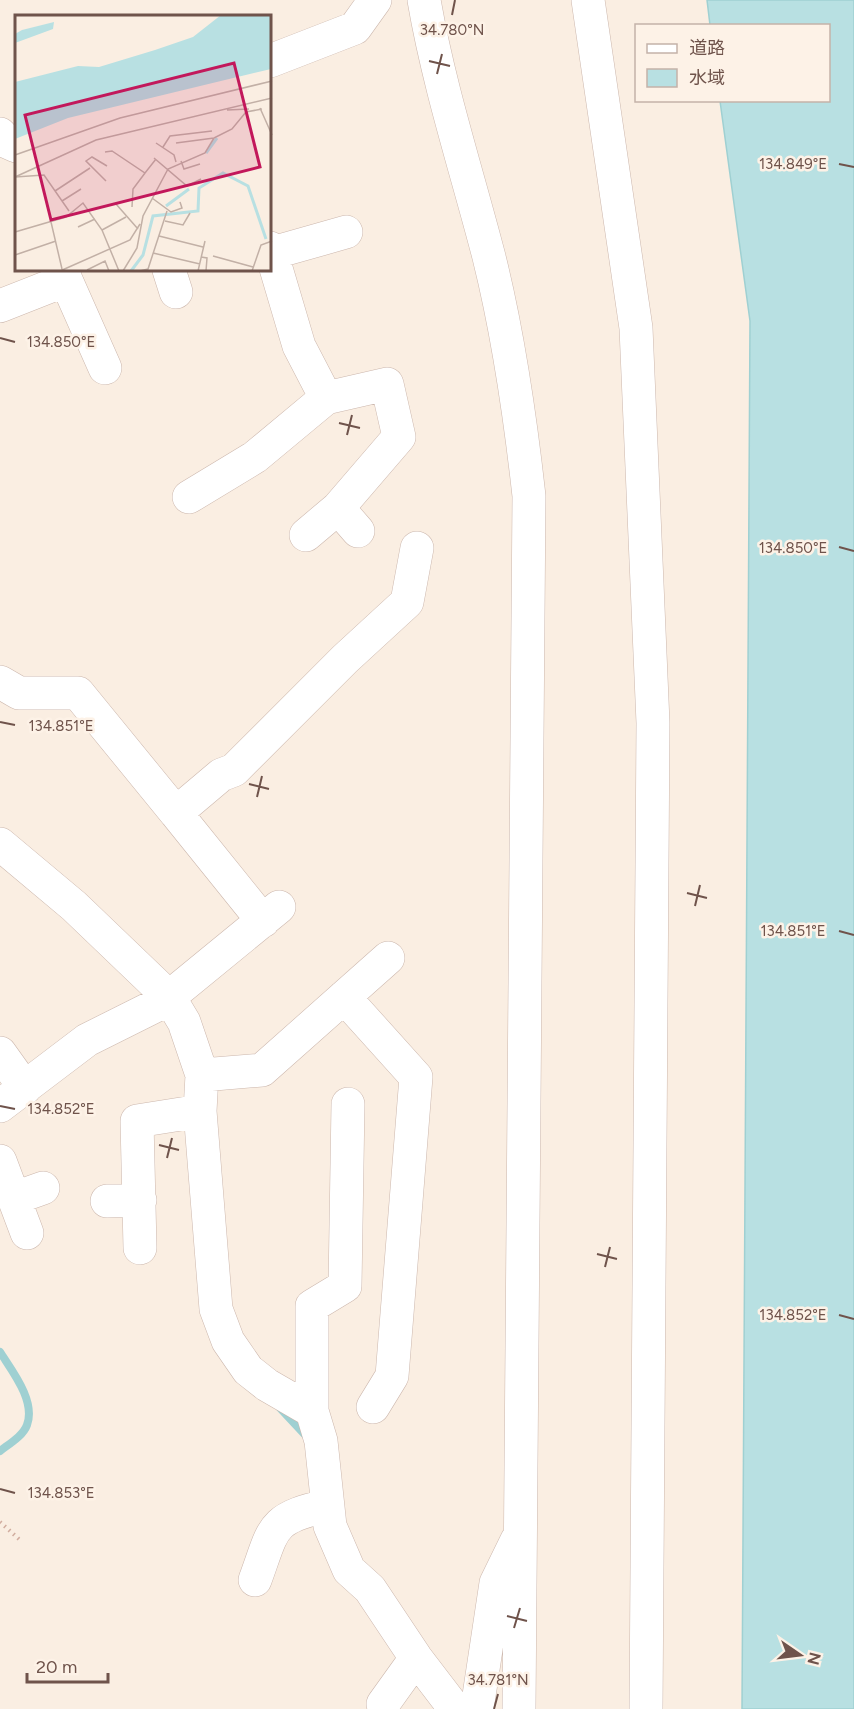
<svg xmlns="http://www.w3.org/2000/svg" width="854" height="1709" viewBox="0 0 854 1709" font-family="Figtree,'Noto Sans JP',sans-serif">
	<rect width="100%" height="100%" fill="#faeee2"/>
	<!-- water -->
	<path fill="#b8e0e2" stroke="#9fd0d2" stroke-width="1.5" d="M707 0H854V1709H742L750 321 720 101 828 100V26L710 25Z"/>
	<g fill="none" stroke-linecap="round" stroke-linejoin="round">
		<!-- stream -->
		<path stroke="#9fd0d2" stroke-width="8" d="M0 1352C12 1371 36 1401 27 1425 23 1436 9 1444 0 1451
			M280 1408 308 1438"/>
		<defs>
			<path id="minor" d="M424 0C439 87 467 172 489 257 509 337 520 415 529 496L519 1709
				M588 0 636 328 653 723 646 1709
				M270 61 355 28 375 0
				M0 134 7 142 16 146
				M270 248 299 346 326 398
				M272 253 346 232
				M169 270 176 292
				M66 280 105 368
				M0 306 66 280 63 270
				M189 497 255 457 326 398 387 384 399 437 338 508 306 535
				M338 508 358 531
				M0 682 19 693H78L176 813
				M0 844 74 906 169 997 184 1022 202 1075 200 1111 216 1309 228 1341 248 1370 267 1385 312 1411
				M263 921 176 813 221 775 234 770 345 659 407 602 417 548
				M344 997 416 1077 392 1376 373 1407
				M0 1053 25 1088
				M202 1075 262 1070 388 958
				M348 1104 345 1286 312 1306V1411L321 1441 330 1526 349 1570 370 1589 416 1658 455 1709
				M0 1106 87 1040 163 1002 279 907
				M0 1161 27 1233
				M15 1198 43 1188
				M107 1201 140 1200
				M140 1248 137 1121 200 1111
				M255 1580C274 1529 269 1518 327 1506
				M383 1704 416 1658
				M477 1709 496 1583 517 1540"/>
		</defs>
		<!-- minor casing -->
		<use href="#minor" stroke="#ccb7ad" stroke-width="34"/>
		<!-- path -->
		<path stroke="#d1ad9f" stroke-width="4" stroke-dasharray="1.5 4.5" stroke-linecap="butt" d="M0 1522 21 1541"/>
		<!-- minor -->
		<use href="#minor" stroke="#fff" stroke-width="33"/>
	</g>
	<!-- ticks -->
	<path fill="none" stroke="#6f534b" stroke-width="2" d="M452 15 455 0M429 61 450 66M437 74 442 54M839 164 854 167M0 338 15 342M339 423 360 428M347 435 352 415M839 547 854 551M0 722 15 725M249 784 269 789M257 797 262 776M687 893 707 898M695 906 700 885M839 931 854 935M0 1106 15 1109M159 1145 179 1150M167 1158 172 1138M597 1254 617 1259M605 1267 610 1247M839 1315 854 1319M0 1489 15 1493M507 1616 527 1621M514 1628 520 1608M494 1709 498 1694"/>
	<!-- overview -->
	<g transform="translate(15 15)">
		<rect width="256" height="256" fill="#faeee2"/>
		<path d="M206 0H256V54L53 103 0 124V67L63 51 84 52 140 35 178 22ZM39 7 38 14 0 28V19L7 15Z" fill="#b8e0e2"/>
		<path fill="none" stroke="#b8e0e2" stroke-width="3" d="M191 138 202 123M151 191 174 174M116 256 128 240 138 201 183 196 184 173 208 158 233 171 251 224"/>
		<path fill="none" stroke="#c2b0a6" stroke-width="1.5" d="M245 93 257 120M212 95 234 94M141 128 159 140 161 147M161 128 199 123 217 114 231 97 247 94M148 132 155 121 197 116M90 137 97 136 130 158 141 144M0 140 105 103 257 66M139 143 172 171 186 164M166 146 169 154 185 149M0 162 81 125 257 83M0 162 29 160 54 196M91 166 71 146 77 142 92 151M40 176 75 153M137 183 156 197 167 193 165 187M47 186 66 174M101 189 123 214M117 192 118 174 130 158M150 206 168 210 175 198M36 207 47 254M63 212 80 204M87 215 111 202M0 217 51 202 68 188 87 215 104 256M144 221 188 232M138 238 185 249M0 240 41 226M198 241 238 252M186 242 192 243 191 256M72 255 90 246 94 256M45 256 115 225 125 209M108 256 122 233 128 201 153 154 190 138 199 123M125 256 133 254 152 196M183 256 190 226M237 256 246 230 257 226"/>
		<path fill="#c2185b" fill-opacity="0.15" stroke="#c2185b" stroke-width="3" d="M219 48 245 152 36 205 10 100Z"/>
		<rect width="256" height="256" fill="none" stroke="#6f534b" stroke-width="3"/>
	</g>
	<g font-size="15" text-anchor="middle" fill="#6f534b" stroke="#fdf2e7" stroke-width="5" stroke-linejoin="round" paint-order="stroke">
		<text x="452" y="35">34.780°N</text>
		<text x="793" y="169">134.849°E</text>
		<text x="61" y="347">134.850°E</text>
		<text x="793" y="553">134.850°E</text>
		<text x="61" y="731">134.851°E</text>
		<text x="793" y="936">134.851°E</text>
		<text x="61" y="1114">134.852°E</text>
		<text x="793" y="1320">134.852°E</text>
		<text x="61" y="1498">134.853°E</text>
		<text x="498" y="1685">34.781°N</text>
	</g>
	<!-- legend -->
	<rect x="635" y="24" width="195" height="78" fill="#fdf2e7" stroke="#c4b2a9" stroke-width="1.5"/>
	<rect x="647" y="44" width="30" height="9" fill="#ffffff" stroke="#c4b2a9" stroke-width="1.5"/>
	<text x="689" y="54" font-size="18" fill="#6f534b">道路</text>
	<rect x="647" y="69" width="30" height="18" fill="#b8e0e2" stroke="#c4b2a9" stroke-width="1.5"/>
	<text x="689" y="84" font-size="18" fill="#6f534b">水域</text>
	<!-- north arrow -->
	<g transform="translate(800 1655) rotate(104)" stroke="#fdf2e7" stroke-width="4.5" paint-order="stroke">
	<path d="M0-4.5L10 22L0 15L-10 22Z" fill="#6f534b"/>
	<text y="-9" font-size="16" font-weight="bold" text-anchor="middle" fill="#6f534b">N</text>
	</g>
	<!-- scale -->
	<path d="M27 1673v9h81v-9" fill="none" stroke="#6f534b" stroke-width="3"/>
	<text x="36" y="1673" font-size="18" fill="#6f534b" stroke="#fdf2e7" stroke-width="4.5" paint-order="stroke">20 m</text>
</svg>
